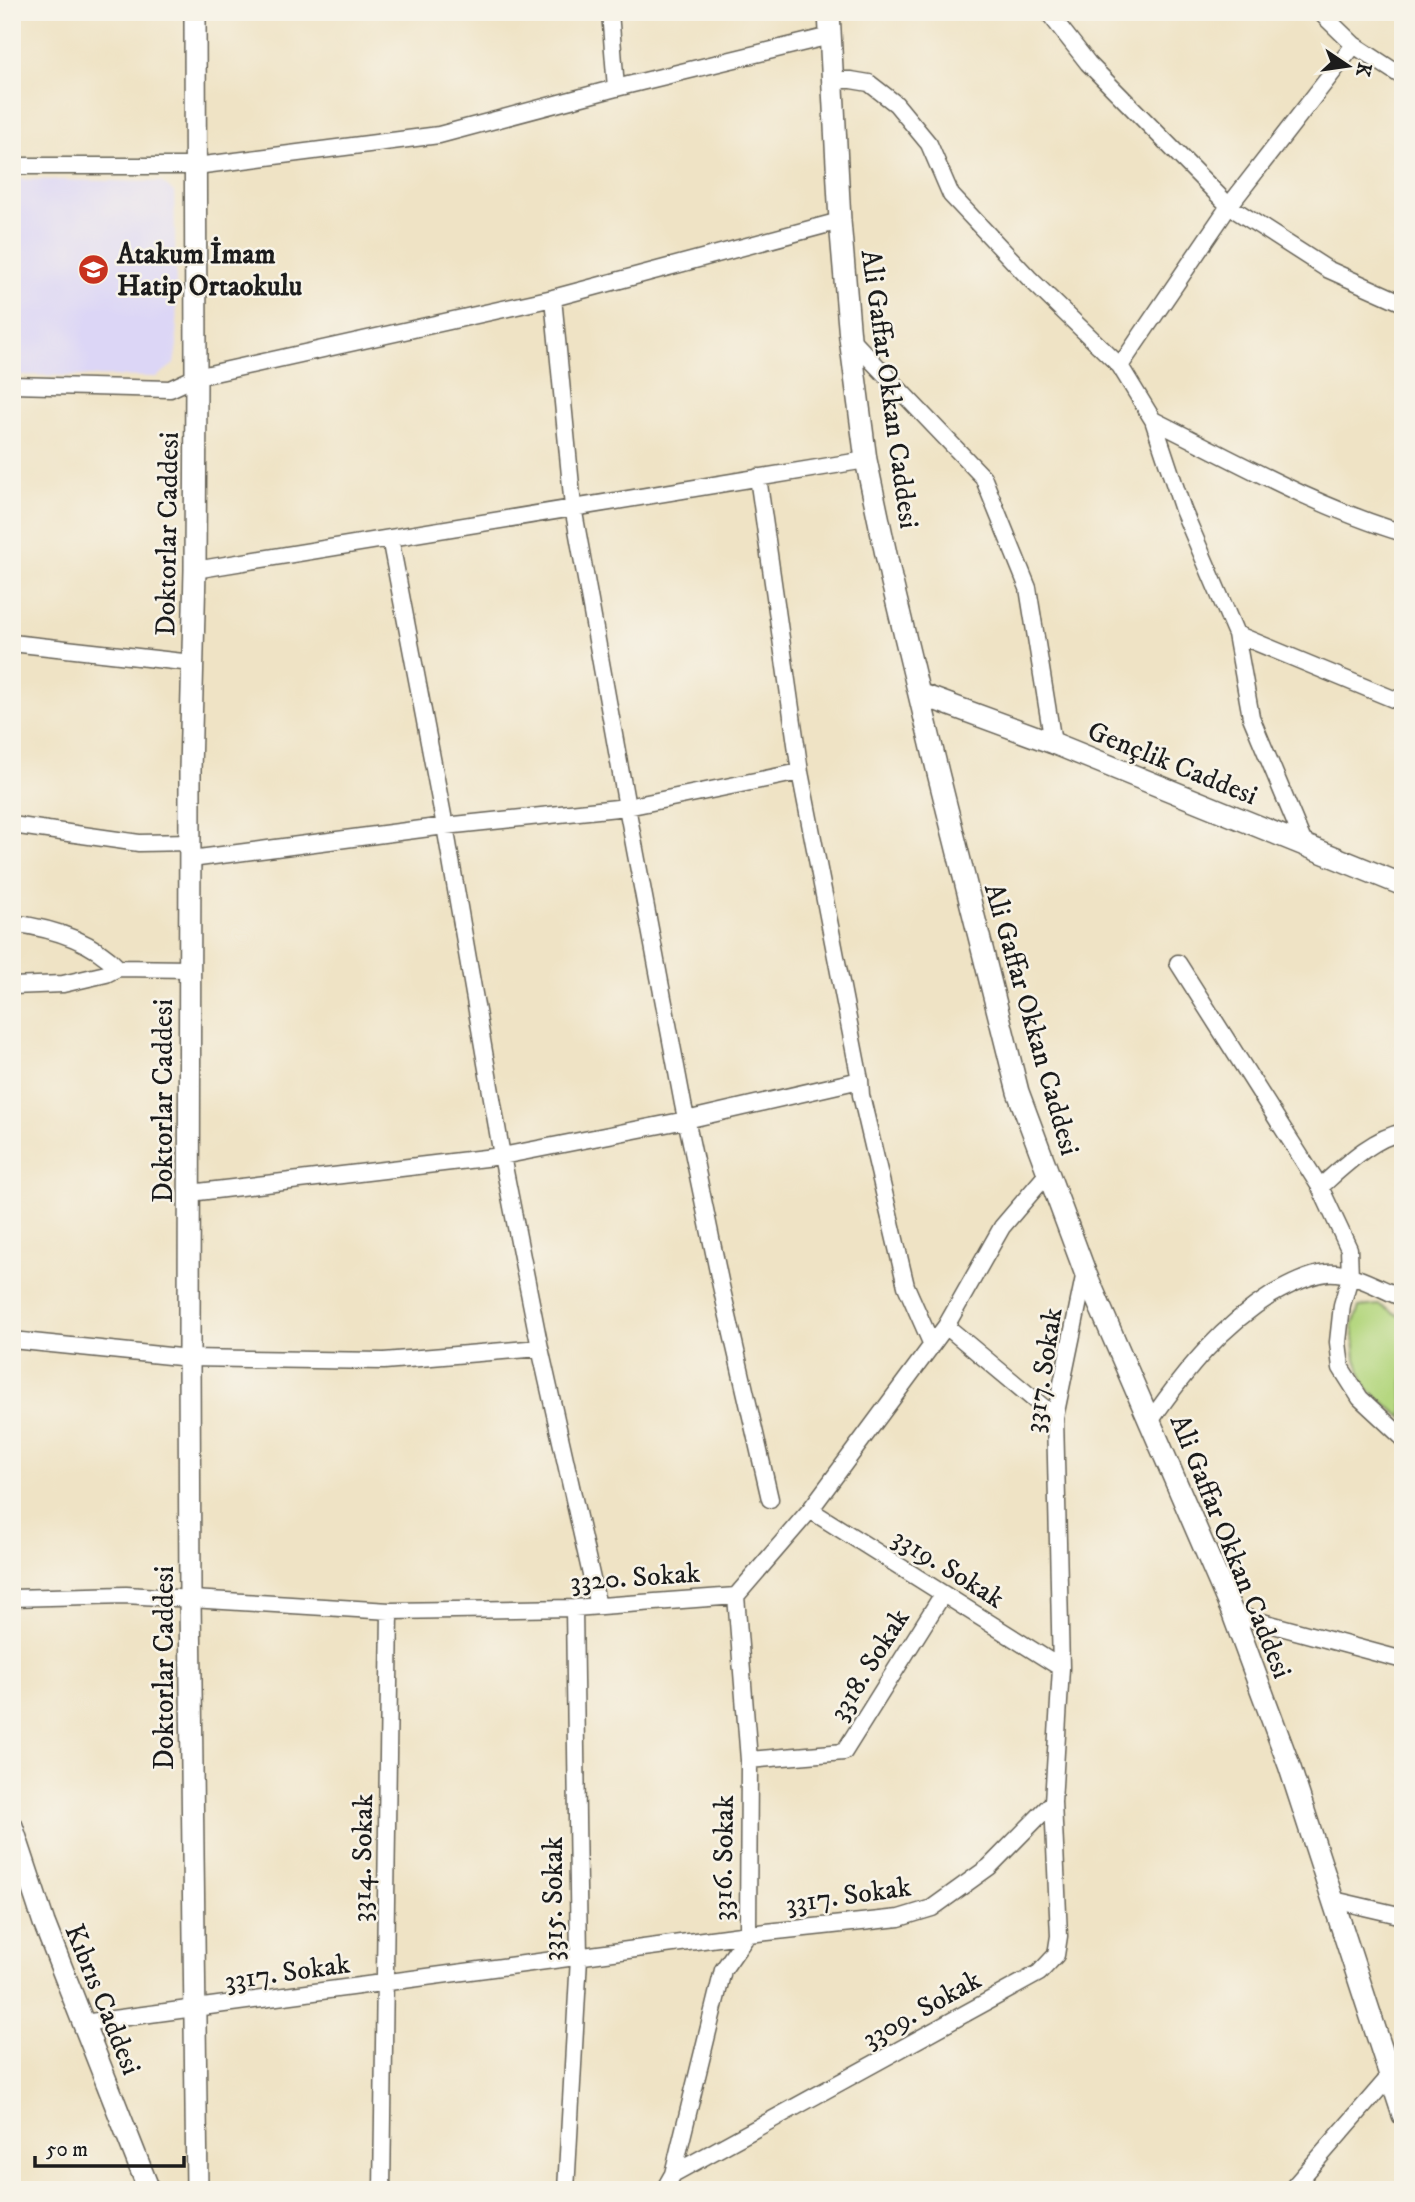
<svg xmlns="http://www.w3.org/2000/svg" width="1415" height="2202" viewBox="0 0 1415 2202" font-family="'IM FELL DW Pica',serif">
	<rect width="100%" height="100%" fill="#f7f3e8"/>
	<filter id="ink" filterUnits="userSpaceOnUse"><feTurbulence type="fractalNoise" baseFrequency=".0143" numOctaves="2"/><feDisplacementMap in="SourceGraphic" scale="14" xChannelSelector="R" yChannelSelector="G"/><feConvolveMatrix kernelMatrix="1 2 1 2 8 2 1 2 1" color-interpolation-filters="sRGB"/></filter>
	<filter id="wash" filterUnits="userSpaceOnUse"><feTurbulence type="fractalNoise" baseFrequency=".00686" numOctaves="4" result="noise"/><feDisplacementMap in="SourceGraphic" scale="28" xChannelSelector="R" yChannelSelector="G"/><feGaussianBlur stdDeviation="1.57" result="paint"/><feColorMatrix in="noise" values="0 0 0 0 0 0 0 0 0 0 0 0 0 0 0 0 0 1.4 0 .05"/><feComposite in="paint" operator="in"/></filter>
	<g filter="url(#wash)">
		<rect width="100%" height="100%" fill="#efe3c5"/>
		<!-- built -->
		<path fill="#dcd6f6" d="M12 179 161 182 174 192 177 345 174 364 157 377 12 375Z"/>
		<!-- green -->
		<path fill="#b5d780" stroke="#687a4e" stroke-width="2" d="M1379 1305 1403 1318V1418L1366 1388 1356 1359 1353 1326 1359 1307Z"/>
	</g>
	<g filter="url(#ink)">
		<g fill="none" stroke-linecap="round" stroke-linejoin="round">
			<defs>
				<path id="street" d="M610 12 616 88
					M1048 12 1088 63 1229 206 1327 269 1403 303
					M1320 12 1354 45 1403 77
					M834 80H851L869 83 896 104 929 144 951 195 1029 278 1120 366 1153 420 1183 510 1236 634 1251 717 1305 846
					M12 166H196L439 135 616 88 830 36
					M553 298 573 507 627 807 683 1104 721 1286 770 1499
					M850 338 983 477 1028 588 1053 743
					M1120 366 1229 206 1354 45
					M12 385 170 389 196 377 553 298 840 221
					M1153 420C1234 460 1316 507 1403 533
					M758 477 800 772 860 1080 861 1095 906 1286 932 1345
					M390 538 445 826 502 1156 540 1348 598 1606
					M195 570 866 460
					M1236 634 1403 703
					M12 643 192 663
					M12 825 139 843 191 842
					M191 859 445 826 627 807 800 772
					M12 923C50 928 92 940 118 968
					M1178 963 1320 1187 1349 1249 1350 1277 1342 1305 1338 1342 1341 1368 1360 1398 1403 1438
					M12 986 63 984 106 974 118 968 190 969
					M1320 1187C1343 1167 1372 1138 1403 1132
					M190 1193 502 1156 686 1120 860 1080
					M946 1326 1055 1417
					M12 1340 189 1358 384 1361 540 1348
					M1151 1420C1185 1371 1221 1326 1273 1294 1289 1285 1308 1275 1327 1273 1352 1271 1380 1289 1403 1298
					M810 1510 1061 1668
					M12 1598 126 1595 390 1611 574 1608 736 1596 810 1510 932 1345 946 1326 1002 1227 1048 1173
					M1233 1614 1403 1660
					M749 1760 844 1752 943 1594
					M1334 1900 1403 1916
					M83 2023 748 1934 899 1918 932 1908 989 1867 1053 1802 1061 1668 1055 1417 1085 1272
					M673 2174 1039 1973 1056 1955 1059 1936 1053 1802
					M382 2190 390 1611
					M566 2190 579 1958 574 1608
					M664 2190 673 2174 723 1970 748 1934 749 1760 736 1596
					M1291 2190 1389 2077"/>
				<path id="secondary" d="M195 12 196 377 195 570 190 771 189 1358 190 1600 197 2190
					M829 12 840 221 850 338 866 460 891 578 938 773 1018 1092 1085 1272 1233 1614 1289 1765 1403 2115
					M920 694 1053 743 1403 885
					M12 1826 44 1923 149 2190"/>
			</defs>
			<!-- street casing -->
			<use href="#street" stroke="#666257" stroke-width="19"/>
			<!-- secondary casing -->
			<use href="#secondary" stroke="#666257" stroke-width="24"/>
			<!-- street -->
			<use href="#street" stroke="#fff" stroke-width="16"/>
			<!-- secondary -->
			<use href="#secondary" stroke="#fff" stroke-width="21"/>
		</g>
	</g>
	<!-- icons -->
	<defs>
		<symbol id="school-disc" viewBox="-11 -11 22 22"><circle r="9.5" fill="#c8321e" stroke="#f7f3e8"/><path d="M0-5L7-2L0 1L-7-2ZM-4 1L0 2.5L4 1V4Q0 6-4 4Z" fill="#fff"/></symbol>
	</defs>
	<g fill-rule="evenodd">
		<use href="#school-disc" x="76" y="252" width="35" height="35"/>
	</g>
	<g text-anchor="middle" stroke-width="5" stroke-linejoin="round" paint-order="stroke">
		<!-- poi labels -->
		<g font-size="28" font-weight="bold" fill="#1c1c1c" stroke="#f7f3e8" text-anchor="start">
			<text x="117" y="263">Atakum İmam<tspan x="117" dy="32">Hatip Ortaokulu</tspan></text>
		</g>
		<!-- street labels -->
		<g font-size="28" fill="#1c1c1c" stroke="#f7f3e8">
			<text transform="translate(891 389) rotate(82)" y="10">Ali Gaffar Okkan Caddesi</text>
			<text transform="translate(166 534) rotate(-89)" y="10">Doktorlar Caddesi</text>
			<text transform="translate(1173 762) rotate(22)" y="10">Gençlik Caddesi</text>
			<text transform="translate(1033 1019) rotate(74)" y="10">Ali Gaffar Okkan Caddesi</text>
			<text transform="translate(162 1101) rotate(-90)" y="10">Doktorlar Caddesi</text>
			<text transform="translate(1042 1370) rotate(-81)" y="10">3317. Sokak</text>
			<text transform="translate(1232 1546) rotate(68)" y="10">Ali Gaffar Okkan Caddesi</text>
			<text transform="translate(949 1567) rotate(32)" y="10">3319. Sokak</text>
			<text transform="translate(635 1576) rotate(-4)" y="10">3320. Sokak</text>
			<text transform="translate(868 1664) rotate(-58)" y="10">3318. Sokak</text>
			<text transform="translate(163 1668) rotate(-90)" y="10">Doktorlar Caddesi</text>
			<text transform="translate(361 1858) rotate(-89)" y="10">3314. Sokak</text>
			<text transform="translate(722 1858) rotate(-89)" y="10">3316. Sokak</text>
			<text transform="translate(848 1894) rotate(-8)" y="10">3317. Sokak</text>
			<text transform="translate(552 1899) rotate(-90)" y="10">3315. Sokak</text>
			<text transform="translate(287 1971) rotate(-8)" y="10">3317. Sokak</text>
			<text transform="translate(104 1999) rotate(68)" y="10">Kıbrıs Caddesi</text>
			<text transform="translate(921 2008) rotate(-29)" y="10">3309. Sokak</text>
		</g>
	</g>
	<!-- margin -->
	<rect width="1415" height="2202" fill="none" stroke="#f7f3e8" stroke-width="42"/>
	<!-- north arrow -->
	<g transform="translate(1348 66) rotate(103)" stroke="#f7f3e8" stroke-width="5" paint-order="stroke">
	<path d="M0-5L12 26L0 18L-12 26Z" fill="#1c1c1c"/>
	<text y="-10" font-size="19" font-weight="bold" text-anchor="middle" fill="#1c1c1c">K</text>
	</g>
	<!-- scale -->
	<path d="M35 2156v10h149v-10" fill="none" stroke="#1c1c1c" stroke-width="3.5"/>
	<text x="46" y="2156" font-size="21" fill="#1c1c1c" stroke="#f7f3e8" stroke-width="5" paint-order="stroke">50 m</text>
</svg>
